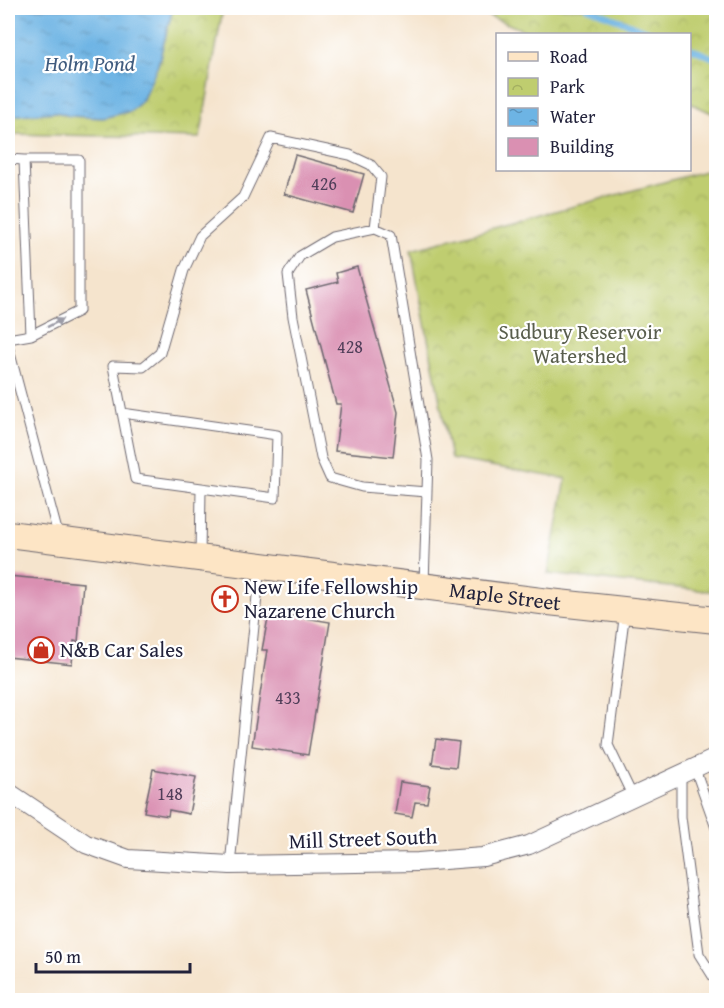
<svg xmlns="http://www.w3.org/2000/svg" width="724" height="1008" viewBox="0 0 724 1008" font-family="'Gentium Book Plus',serif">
	<defs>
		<pattern id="park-crowns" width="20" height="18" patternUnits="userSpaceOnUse" patternTransform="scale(1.5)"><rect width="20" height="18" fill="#bfcd6f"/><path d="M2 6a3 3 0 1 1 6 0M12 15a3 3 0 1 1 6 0" fill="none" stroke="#a4b061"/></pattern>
		<pattern id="water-ripples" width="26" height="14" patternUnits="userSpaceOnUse" patternTransform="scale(1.5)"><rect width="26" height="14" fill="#6db4e4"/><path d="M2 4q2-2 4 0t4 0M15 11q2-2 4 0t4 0" fill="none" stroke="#5992ba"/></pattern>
	</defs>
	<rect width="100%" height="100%" fill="#fff"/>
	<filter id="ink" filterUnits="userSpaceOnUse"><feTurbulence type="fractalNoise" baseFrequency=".0167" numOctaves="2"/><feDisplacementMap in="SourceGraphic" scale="12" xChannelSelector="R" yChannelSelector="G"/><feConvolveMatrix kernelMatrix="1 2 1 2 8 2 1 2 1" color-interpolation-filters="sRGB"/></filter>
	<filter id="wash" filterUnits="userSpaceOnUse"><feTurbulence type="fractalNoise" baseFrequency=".008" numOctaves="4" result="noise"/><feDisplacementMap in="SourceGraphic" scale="24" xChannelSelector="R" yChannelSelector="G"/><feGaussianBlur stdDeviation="1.35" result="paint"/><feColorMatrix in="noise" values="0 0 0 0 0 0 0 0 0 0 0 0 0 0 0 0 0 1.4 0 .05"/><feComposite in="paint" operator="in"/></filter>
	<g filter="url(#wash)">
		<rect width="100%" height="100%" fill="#f5e4cd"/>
		<!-- park -->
		<path fill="url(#park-crowns)" stroke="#707855" stroke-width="1.5" d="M8 8H223L200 138 8 134Z
			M470 8H716V115L690 103V34H532Z
			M716 168V592L548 574 566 479 451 459 411 250Z"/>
		<!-- water -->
		<path fill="url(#water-ripples)" stroke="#486b90" stroke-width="1.5" d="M8 8H173L158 65 142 101 131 111 103 118 69 116 56 112 8 116Z"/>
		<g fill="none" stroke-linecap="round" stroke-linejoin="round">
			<!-- stream -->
			<path stroke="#6db4e4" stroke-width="6" d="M588 8 655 34
				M690 48 716 59"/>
		</g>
		<g id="blocks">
			<!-- building -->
			<path fill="#da90b2" d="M295 155 364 174 353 213 284 194Z
				M357 267 398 412 393 457 335 451 341 404H336L306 290 338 282 336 273Z
				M8 576 83 583 78 642 74 641 72 664 8 657Z
				M269 612 330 622 308 755 252 746 267 650H262Z
				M436 739 459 742 456 767 432 764Z
				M153 769 196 777 189 814 169 810 168 816 144 812Z
				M400 782 430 786 427 803 415 802 412 817 395 814Z"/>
		</g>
	</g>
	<g filter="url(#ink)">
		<use href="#blocks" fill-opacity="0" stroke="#6c666e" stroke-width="1.5"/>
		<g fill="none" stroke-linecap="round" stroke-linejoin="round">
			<defs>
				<path id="lane" d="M8 159 24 160 31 335 8 339
					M24 160H79V311L31 335
					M8 346 59 538
					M122 413 277 435 275 498 135 479 113 366 143 367 160 353 184 270 200 236 243 197 271 138 350 155 371 165 381 177 375 228
					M200 557 201 488
					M424 584C425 543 427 501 428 460L391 235 375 228 332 237 300 256 288 274 293 317 321 458 330 478 362 487 427 492
					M625 611 608 745 633 797
					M695 769 716 828
					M681 776V817L699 954 716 981
					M230 865 260 566"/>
				<path id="street" d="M8 792 86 844 128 859 230 865 418 862 483 857 529 845 716 758"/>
				<g id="secondary">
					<path id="s1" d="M8 534 549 602 716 620"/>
				</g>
			</defs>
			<!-- lane casing -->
			<use href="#lane" stroke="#6c666e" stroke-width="11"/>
			<!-- street casing -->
			<use href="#street" stroke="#6c666e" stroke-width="20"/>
			<!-- secondary casing -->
			<use href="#secondary" stroke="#6c666e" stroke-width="28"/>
			<!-- lane -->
			<use href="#lane" stroke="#fff" stroke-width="9"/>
			<!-- street -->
			<use href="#street" stroke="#fff" stroke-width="18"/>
			<!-- secondary -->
			<use href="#secondary" stroke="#fde5c5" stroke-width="26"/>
		</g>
		<!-- one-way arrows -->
		<defs><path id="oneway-solid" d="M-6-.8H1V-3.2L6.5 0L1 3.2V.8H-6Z" transform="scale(1.5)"/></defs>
		<use fill="#9c9ca7" href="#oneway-solid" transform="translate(55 323) rotate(-27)"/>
	</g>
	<!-- icons -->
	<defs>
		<symbol id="church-ring" viewBox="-11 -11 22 22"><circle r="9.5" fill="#fff" stroke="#c8321e" stroke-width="1.5"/><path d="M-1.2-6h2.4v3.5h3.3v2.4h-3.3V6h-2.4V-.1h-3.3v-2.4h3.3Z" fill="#c8321e"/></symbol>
		<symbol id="shop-ring" viewBox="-11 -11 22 22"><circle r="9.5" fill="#fff" stroke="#c8321e" stroke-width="1.5"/><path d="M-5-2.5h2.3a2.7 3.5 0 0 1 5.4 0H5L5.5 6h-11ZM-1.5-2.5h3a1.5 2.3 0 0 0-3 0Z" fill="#c8321e"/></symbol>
	</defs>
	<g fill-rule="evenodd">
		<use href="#church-ring" x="210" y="584" width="30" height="30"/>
		<use href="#shop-ring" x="26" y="635" width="30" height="30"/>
	</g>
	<g text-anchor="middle" stroke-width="4.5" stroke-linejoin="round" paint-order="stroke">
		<!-- number labels -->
		<g font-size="18" fill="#503e59">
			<text x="324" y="190">426</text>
			<text x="350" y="353">428</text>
			<text x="288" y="704">433</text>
			<text x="170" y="800">148</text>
		</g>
		<!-- park labels -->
		<g font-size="21" fill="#595e4d" stroke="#fff">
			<text x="580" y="339">Sudbury Reservoir<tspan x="580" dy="24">Watershed</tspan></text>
		</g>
		<!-- poi labels -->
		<g font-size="21" fill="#22223b" stroke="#fff" text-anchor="start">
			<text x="244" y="594">New Life Fellowship<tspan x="244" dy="24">Nazarene Church</tspan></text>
			<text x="60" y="657">N&amp;B Car Sales</text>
		</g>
		<!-- street labels -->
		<g font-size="21" fill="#22223b" stroke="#fff">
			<text dy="7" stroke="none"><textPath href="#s1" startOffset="501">Maple Street</textPath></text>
			<text transform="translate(363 839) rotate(-2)" y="7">Mill Street South</text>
		</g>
		<!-- water labels -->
		<g font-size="22" font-style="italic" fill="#405c7f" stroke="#fff">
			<text x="90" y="71">Holm Pond</text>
		</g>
	</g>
	<!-- margin -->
	<rect width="724" height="1008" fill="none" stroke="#fff" stroke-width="30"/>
	<!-- legend -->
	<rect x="496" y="33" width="195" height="138" fill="#ffffff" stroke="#a7a7b1" stroke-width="1.5"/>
	<rect x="508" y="52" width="30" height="9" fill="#fde5c5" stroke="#a7a7b1" stroke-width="1.5"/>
	<text x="550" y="63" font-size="18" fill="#22223b">Road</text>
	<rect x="508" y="78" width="30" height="18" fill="url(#park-crowns)" stroke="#a7a7b1" stroke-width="1.5"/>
	<text x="550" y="93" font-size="18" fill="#22223b">Park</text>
	<rect x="508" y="108" width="30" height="18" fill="url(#water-ripples)" stroke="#a7a7b1" stroke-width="1.5"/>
	<text x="550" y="123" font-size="18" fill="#22223b">Water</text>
	<rect x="508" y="138" width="30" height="18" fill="#da90b2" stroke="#a7a7b1" stroke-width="1.5"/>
	<text x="550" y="153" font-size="18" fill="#22223b">Building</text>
	<!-- scale -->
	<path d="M36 963v9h154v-9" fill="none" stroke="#22223b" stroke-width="3"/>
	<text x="45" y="963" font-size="18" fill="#22223b" stroke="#ffffff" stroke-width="4.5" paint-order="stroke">50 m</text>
</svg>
